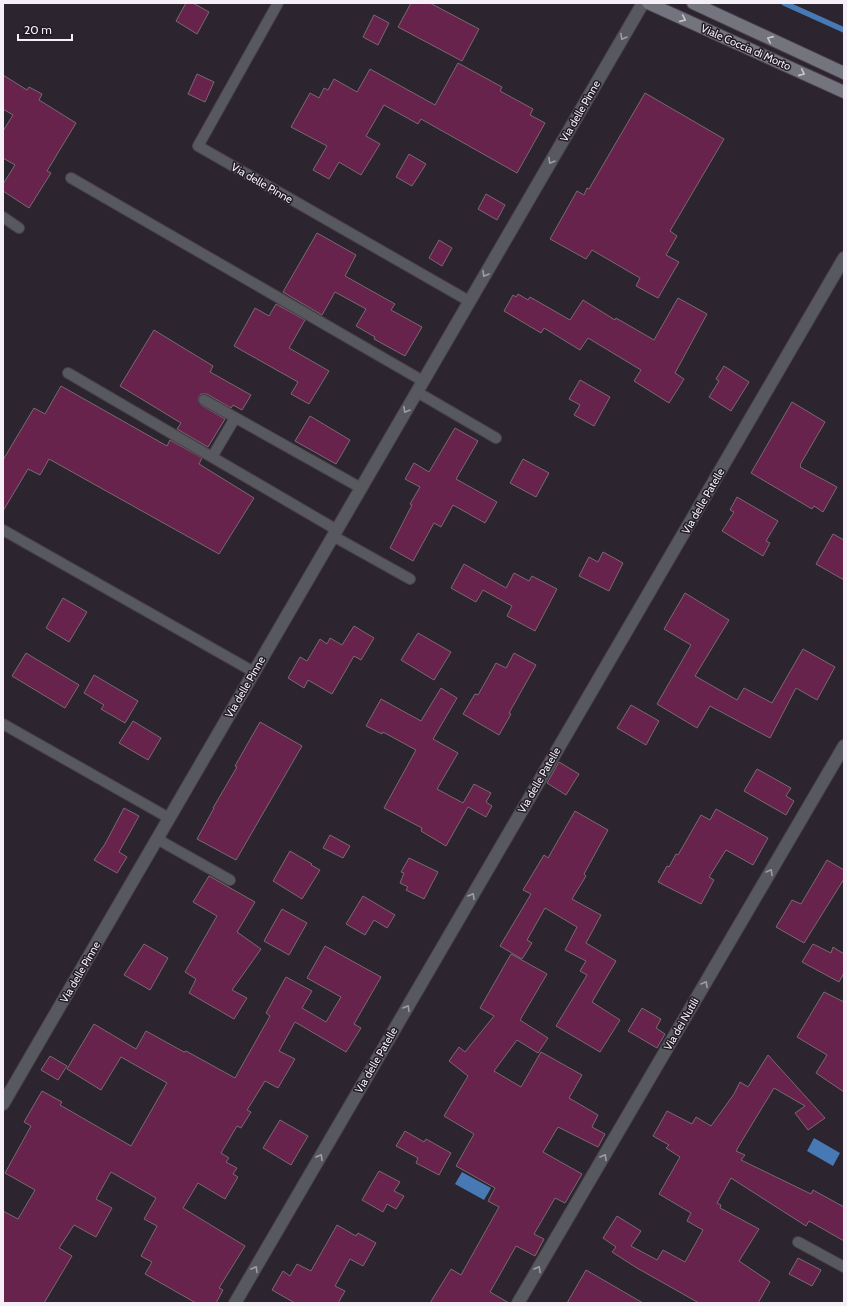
<svg xmlns="http://www.w3.org/2000/svg" width="847" height="1306" viewBox="0 0 847 1306" font-family="Cabin,sans-serif">
	<rect width="100%" height="100%" fill="#2c242f"/>
	<!-- water -->
	<path fill="#4779b5" d="M814 1138 840 1153 833 1166 807 1151Z
		M462 1172 491 1188 484 1200 455 1184Z"/>
	<g fill="none" stroke-linecap="round" stroke-linejoin="round">
		<!-- stream -->
		<path stroke="#4779b5" stroke-width="5.5" d="M784 3 844 30"/>
	</g>
	<!-- building -->
	<path fill="#67234c" stroke="#796971" d="M186 3H193L209 12 197 34 176 21Z
		M411 3H430L479 29 462 61 398 27Z
		M374 15 389 23 378 45 363 37Z
		M458 63 502 87 500 91 533 109 530 115 545 123 517 173 421 119 418 124 384 105 366 136 380 144 361 175 339 162 329 179 313 170 327 146 291 127 310 93 319 98 324 88 328 90 334 79 357 92 370 69 435 105Z
		M197 74 214 82 205 102 188 94Z
		M3 75 27 90 29 87 42 94 39 100 76 123 47 171 51 173 29 208 3 191V184L15 165 3 158V131L13 115 3 109Z
		M645 93 724 139 670 231 677 236 666 255 679 262 658 298 636 286 640 278 592 250 586 259 550 239 577 191 584 195 587 188 589 189Z
		M409 154 426 164 412 186 396 177Z
		M486 194 505 205 497 220 478 209Z
		M317 233 356 255 345 276 395 304 391 310 422 327 405 356 374 339 375 337 356 326 366 309 335 292 322 315 283 292Z
		M439 240 452 248 442 266 429 258Z
		M518 294 528 300 530 297 570 320 583 300 615 320 616 318 654 340 678 298 707 314 675 373 684 379 669 403 634 381 641 370 588 338 580 350 544 328 541 333 504 311 513 295 516 297Z
		M276 304 305 320 289 348 329 371 309 404 291 394 298 382 234 346 255 308 269 316Z
		M154 330 213 366 210 372 251 395 242 410 233 405 231 408 207 394H201L199 397 198 400 201 405 225 419 208 447 177 429 181 423 120 386Z
		M724 366 749 382 731 411 709 397 719 381 716 379Z
		M580 380 610 397 594 426 574 415 580 405 569 399Z
		M61 386 167 446 170 440 202 458 199 464 254 498 219 554 49 459 40 475 28 469 3 511V460L34 408 45 414Z
		M792 402 825 422 800 465 801 466 800 467 837 487 823 512 814 506 812 509 751 473Z
		M310 416 350 440 336 464 295 441Z
		M455 428 478 441 456 479 497 502 485 523 453 505 441 527 434 523 413 561 390 548 412 505 410 504 420 487 405 479 414 463 429 472Z
		M523 459 549 473 536 497 510 483Z
		M737 497 778 521 766 541 770 543 763 556 722 531 734 512 730 510Z
		M833 534 844 540V580L816 564Z
		M603 552 623 563 609 591 579 576 589 557 598 562Z
		M464 564 506 588 514 573 529 581 532 576 557 589 535 631 507 616 512 606 483 590 476 602 451 588Z
		M685 593 729 620 695 676 737 700 744 688 772 703 803 649 835 667 817 700 796 688 770 738 710 706 697 728 657 704 691 645 664 629Z
		M63 598 87 612 69 642 46 628Z
		M354 626 374 638 361 660 354 656 332 694 308 680 304 688 288 678 300 657 307 661 320 639 327 644 330 638 342 645Z
		M418 633 451 652 434 680 401 660Z
		M26 653 79 685 65 708 12 676Z
		M514 653 536 665 509 713 511 714 499 735 463 714 475 694 478 695 496 663 506 668Z
		M94 675 138 701 125 723 101 709 104 705 84 693Z
		M441 688 457 698 433 739 458 753 437 789 463 803 474 784 491 793 486 802 492 806 486 817 468 807 446 846 421 831 422 828 384 808 416 750 383 732 382 734 366 726 381 699 421 721Z
		M631 705 659 721 646 745 617 728Z
		M133 721 161 738 148 760 119 743Z
		M260 722 302 746 236 860 197 839 214 808H213L237 767 235 766Z
		M559 762 579 774 566 795 547 783Z
		M757 769 791 788 786 796 794 801 786 815 744 791Z
		M124 808 139 816 119 852 127 857 117 873 94 860 105 844Z
		M716 809 768 838 753 865 726 850 709 877 714 880 701 904 658 882 667 866 669 867 676 854 678 855 701 815 710 820Z
		M575 811 608 830 584 874 586 876 572 899 601 915 586 943 616 961 592 1002 620 1020 600 1052 556 1026 587 975 580 971 586 961 565 950 577 927 545 908 527 940 532 943 522 959 500 946 531 894 523 890 544 855 548 858Z
		M330 835 350 846 343 858 323 848Z
		M290 851 312 864 311 865 320 870 302 899 273 881Z
		M409 858 438 872 424 899 406 890 408 887 400 883 404 873 401 872Z
		M827 860 844 870V879L804 943 776 927 792 900 801 904Z
		M209 876 255 902 237 932 261 949 232 990 247 998 234 1019 189 993 196 979 185 972 217 916 193 902Z
		M363 896 395 915 387 928 374 920 365 935 346 924Z
		M282 909 307 923 289 955 264 941Z
		M144 944 168 958 150 990 124 975Z
		M813 944 831 953 833 947 844 954V973L839 982 802 962Z
		M325 946 381 977 354 1024 361 1028 346 1052 295 1022 279 1051 295 1059 278 1088 265 1081 247 1110 251 1112 241 1128 237 1126 221 1153 229 1158 226 1162 237 1168 233 1174 238 1177 225 1199 198 1183 183 1208 245 1246 219 1288 223 1290 216 1303H196L145 1274 152 1262 141 1256 157 1226 144 1219 156 1198 111 1172 96 1199 112 1208 96 1237 74 1225 59 1248 72 1256 44 1303H3V1211L18 1219 35 1190 5 1173 31 1126 24 1122 42 1091 62 1102 60 1105 131 1146 167 1083 121 1057 101 1090 67 1069 94 1024 136 1049 146 1031 184 1052 186 1051 235 1078 270 1016 266 1013 286 977 312 991 302 1008 326 1022 341 997 307 978Z
		M511 954 547 974 520 1020 548 1038 538 1053 517 1040 494 1071 521 1087 541 1052 582 1075 569 1098 598 1115 592 1127 605 1134 598 1147 558 1127 543 1152 582 1174 565 1203 555 1198 534 1234 544 1239 535 1256 516 1246 490 1292 509 1303H430L451 1269 461 1275 499 1207 488 1201 495 1188 456 1166 474 1134 444 1116 468 1076 449 1061 459 1047 465 1052 494 1016 480 1008Z
		M824 992 844 1002V1092L816 1073 827 1055 797 1037Z
		M642 1008 661 1019 656 1028 665 1034 657 1048 628 1031Z
		M768 1055 825 1118 808 1130 795 1113 805 1106 774 1088 740 1144 736 1151 745 1155 741 1160 811 1194 813 1190 844 1207V1241L809 1221 806 1226 731 1178 717 1203 721 1205 720 1208 759 1229 739 1261 770 1282 758 1303H699L637 1268 612 1252 616 1247 603 1238 617 1216 641 1231 631 1246 657 1260 663 1250 685 1262 703 1230 687 1221 691 1213 659 1194 680 1157 666 1148 669 1145 653 1136 667 1111 692 1124 696 1117 711 1126 734 1094 740 1082 748 1087Z
		M50 1056 67 1066 58 1080 41 1070Z
		M280 1120 308 1136 291 1165 263 1148Z
		M405 1131 424 1142 426 1139 451 1153 439 1175 416 1163 418 1158 396 1146Z
		M379 1171 400 1182 394 1191 404 1196 396 1209 387 1204 383 1212 362 1200Z
		M337 1225 356 1236 358 1233 376 1243 363 1266 350 1259 335 1286 345 1291 338 1303H295L272 1290 283 1271 290 1276 297 1264 311 1271Z
		M798 1258 821 1270 812 1286 789 1274Z
		M586 1270 643 1303H567Z"/>
	<g fill="none" stroke-linecap="round" stroke-linejoin="round">
		<defs>
			<path id="lane" d="M278 3 198 146 469 301
				M71 178 423 381
				M3 217 19 228
				M68 373 337 530
				M417 392 496 438
				M204 400 361 488
				M212 457 235 418
				M3 530 254 672
				M333 536 410 579
				M3 724 169 818
				M157 839 230 880
				M798 1242 844 1267"/>
			<path id="street" d="M3 1104 643 3
				M235 1303 844 258
				M518 1303 844 746"/>
			<path id="secondary" d="M648 3 844 92
				M693 3 844 73"/>
		</defs>
		<!-- lane casing -->
		<use href="#lane" stroke="#48414b" stroke-width="12"/>
		<!-- street casing -->
		<use href="#street" stroke="#48414b" stroke-width="14"/>
		<!-- secondary casing -->
		<use href="#secondary" stroke="#48414b" stroke-width="14"/>
		<!-- lane -->
		<use href="#lane" stroke="#58595f" stroke-width="10"/>
		<!-- street -->
		<use href="#street" stroke="#58595f" stroke-width="12"/>
		<!-- secondary -->
		<use href="#secondary" stroke="#74747e" stroke-width="12"/>
	</g>
	<!-- one-way arrows -->
	<defs><path id="oneway-chevron" d="M-2-3.5L2.5 0L-2 3.5" fill="none" stroke-width="1.6" stroke-linecap="round" stroke-linejoin="round"/></defs>
	<g stroke="#c8c5cd">
		<use href="#oneway-chevron" transform="translate(683 19) rotate(24)"/>
		<use href="#oneway-chevron" transform="translate(770 39) rotate(-156)"/>
		<use href="#oneway-chevron" transform="translate(802 73) rotate(24)"/>
	</g>
	<g stroke="#9f9da3">
		<use href="#oneway-chevron" transform="translate(623 37) rotate(120)"/>
		<use href="#oneway-chevron" transform="translate(551 161) rotate(120)"/>
		<use href="#oneway-chevron" transform="translate(485 274) rotate(120)"/>
		<use href="#oneway-chevron" transform="translate(406 410) rotate(120)"/>
		<use href="#oneway-chevron" transform="translate(770 872) rotate(-60)"/>
		<use href="#oneway-chevron" transform="translate(472 896) rotate(-60)"/>
		<use href="#oneway-chevron" transform="translate(705 984) rotate(-60)"/>
		<use href="#oneway-chevron" transform="translate(407 1008) rotate(-60)"/>
		<use href="#oneway-chevron" transform="translate(320 1157) rotate(-60)"/>
		<use href="#oneway-chevron" transform="translate(604 1157) rotate(-60)"/>
		<use href="#oneway-chevron" transform="translate(255 1269) rotate(-60)"/>
		<use href="#oneway-chevron" transform="translate(538 1269) rotate(-60)"/>
	</g>
	<g text-anchor="middle" stroke-width="3" stroke-linejoin="round" paint-order="stroke">
		<!-- street labels -->
		<g font-size="11" fill="#f5f0f7" stroke="#221b25">
			<text transform="translate(746 47) rotate(24)" y="4">Viale Coccia di Morto</text>
			<text transform="translate(580 111) rotate(-60)" y="4">Via delle Pinne</text>
			<text transform="translate(262 183) rotate(30)" y="4">Via delle Pinne</text>
			<text transform="translate(703 501) rotate(-60)" y="4">Via delle Patelle</text>
			<text transform="translate(245 687) rotate(-60)" y="4">Via delle Pinne</text>
			<text transform="translate(539 780) rotate(-60)" y="4">Via delle Patelle</text>
			<text transform="translate(80 972) rotate(-60)" y="4">Via delle Pinne</text>
			<text transform="translate(681 1024) rotate(-60)" y="4">Via dei Nutili</text>
			<text transform="translate(376 1060) rotate(-60)" y="4">Via delle Patelle</text>
		</g>
	</g>
	<!-- border -->
	<rect width="847" height="1306" fill="none" stroke="#f5f0f7" stroke-width="8"/>
	<!-- scale -->
	<path d="M18 34v6h54v-6" fill="none" stroke="#f5f0f7" stroke-width="2"/>
	<text x="24" y="34" font-size="12" fill="#f5f0f7" stroke="#221b25" stroke-width="3" paint-order="stroke">20 m</text>
</svg>
